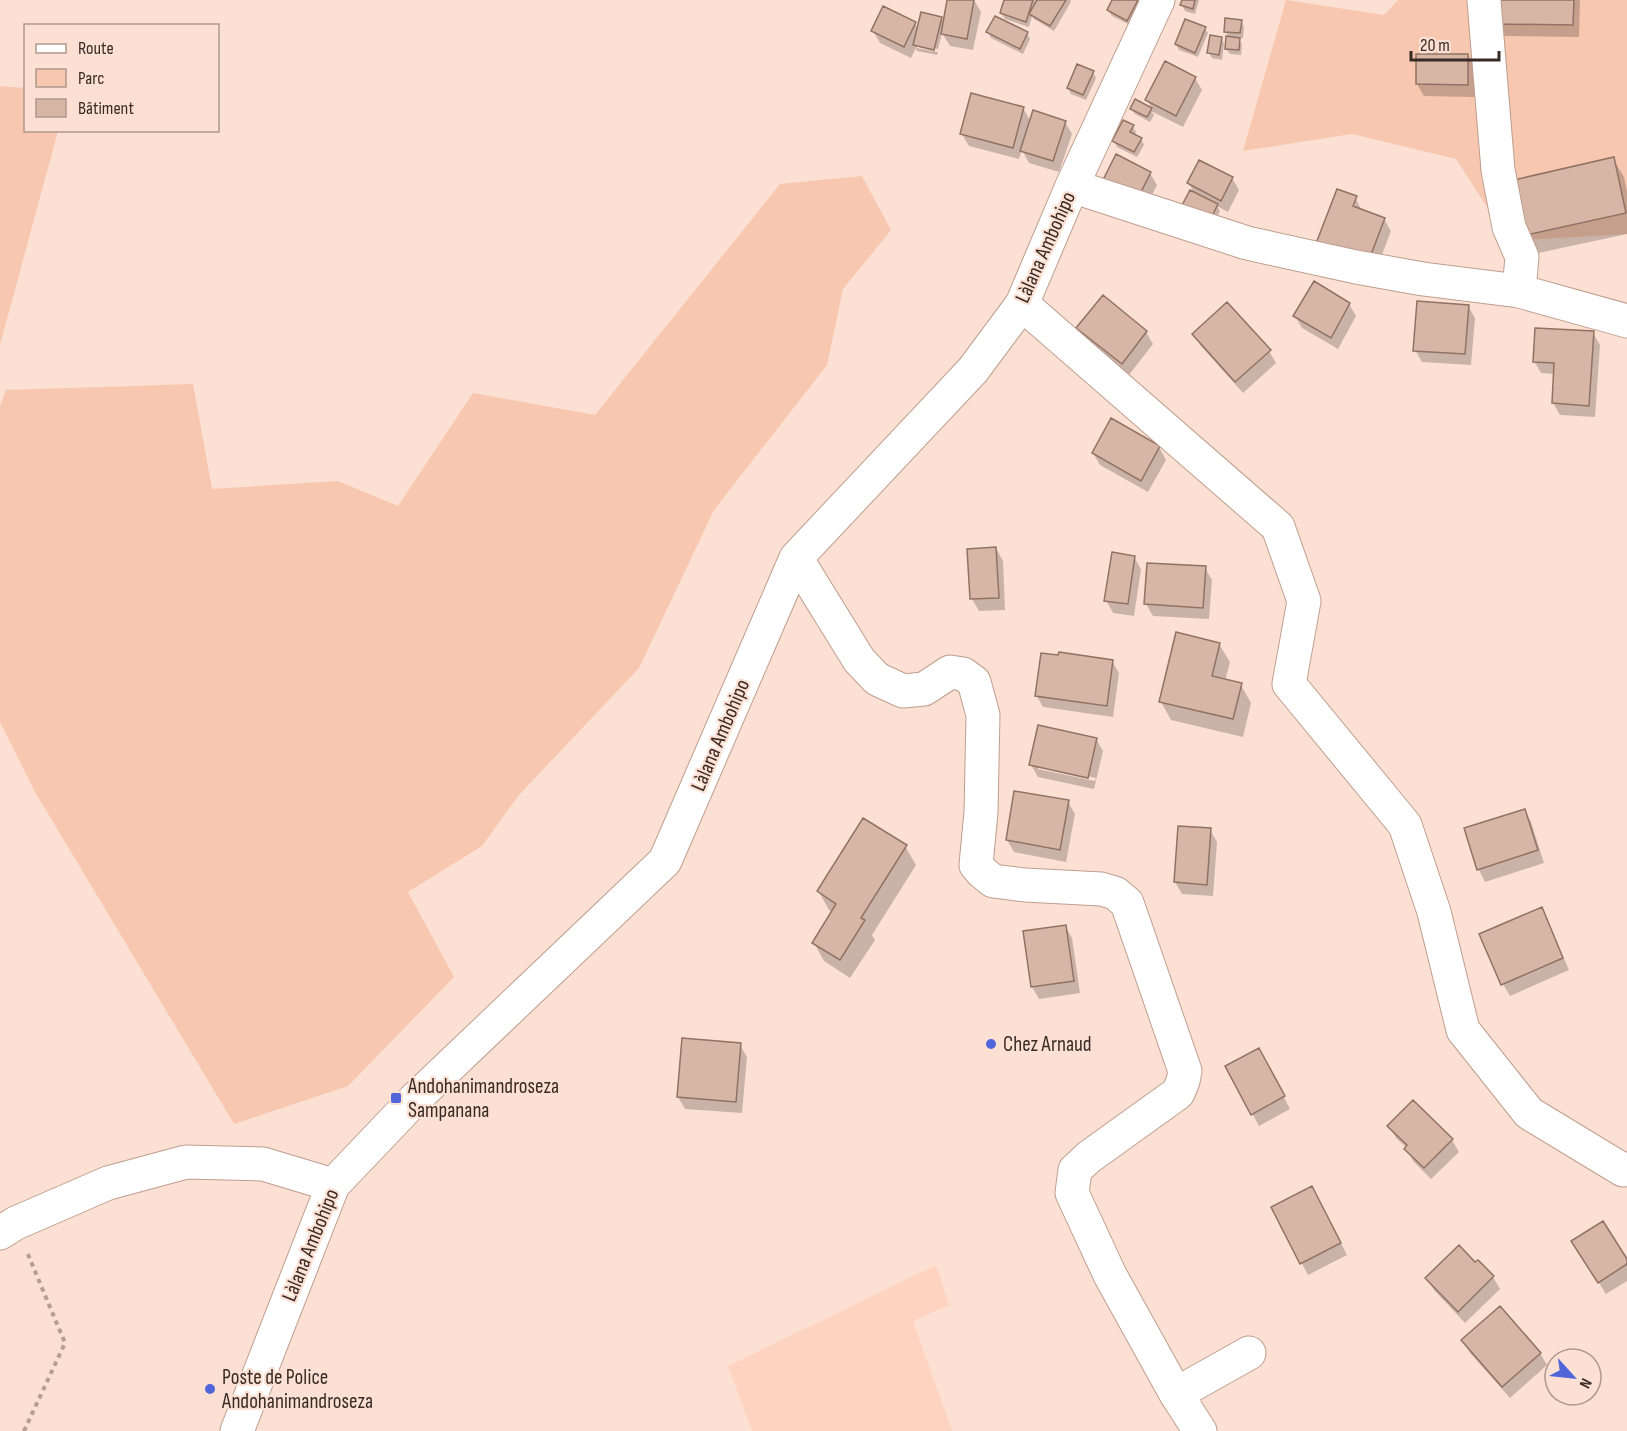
<svg xmlns="http://www.w3.org/2000/svg" width="1627" height="1431" viewBox="0 0 1627 1431" font-family="'Sofia Sans Condensed',sans-serif">
	<rect width="100%" height="100%" fill="#fce0d3"/>
	<!-- built -->
	<path fill="#fed4c0" d="M936 1265 949 1305 913 1321 952 1431H752L728 1366Z"/>
	<!-- green -->
	<path fill="#f7c7af" d="M1286 0 1384 15 1398 0H1627V234L1509 241 1456 159 1352 134 1243 151Z
		M0 86 25 88 26 130 58 131 0 345Z
		M862 176 891 230 843 289 827 365 714 510 639 668 518 796 482 846 408 892 454 977 348 1086 234 1124 35 792 0 722V406L6 390 193 384 212 489 338 481 398 506 473 393 595 415 780 184Z"/>
	<!-- shadow -->
	<path fill="#0003" fill-rule="evenodd" d="M949 0H974L981 12 973 50 950 46 942 33 938 49 917 44V48L938 52 937 55 917 51 916 48 911 58 880 43 873 31 915 23 918 29 941 18 945 24Z
		M1006 0H1070L1071 2 1054 31 1034 19 1032 16 1029 27 1005 19 1001 13Z
		M1114 0H1138L1141 6 1130 25 1112 16 1108 10Z
		M1183 0H1199L1195 14 1185 11 1182 5Z
		M1496 0H1580L1579 37 1503 36Z
		M1241 21 1244 27 1243 38H1238L1242 45 1241 55 1230 54 1226 49 1229 38 1225 31Z
		M1204 28 1208 33 1198 57 1179 50 1176 44Z
		M988 32 1027 33 1030 39 1023 54 991 38Z
		M1221 38 1224 43 1222 60 1212 58 1209 53Z
		M1468 55 1475 68 1474 97 1424 96 1417 84Z
		M1093 72 1096 78 1086 100 1071 94 1068 88Z
		M1195 78 1202 90 1183 127 1151 111 1154 115 1150 122 1135 114 1131 109 1135 101 1153 110 1147 100Z
		M1023 108 1031 122H1065L1072 134 1059 172 1029 163 1022 150 1019 159 969 146 962 134Z
		M1133 127 1136 132 1134 136 1141 139 1144 145 1137 157 1117 147 1114 141Z
		M1613 159 1624 177 1627 192V234L1529 255 1518 237Z
		M1150 173 1157 185 1143 213 1110 196Z
		M1232 178 1239 190 1228 212 1217 206 1220 211 1209 232 1195 195 1189 183Z
		M1338 191 1355 197 1362 211 1384 219 1391 231 1374 276 1324 258 1317 246ZM1352 204H1355L1351 213 1349 212Z
		M1227 304 1269 351 1276 363 1243 393 1201 346 1194 334Z
		M1349 304 1356 316 1338 349 1302 328 1295 316Z
		M1468 306 1475 318 1471 365 1422 362 1415 350Z
		M1078 329 1146 332 1153 344 1129 375 1085 341Z
		M1593 333 1600 345 1595 417 1560 415 1553 403 1555 374 1541 373 1534 361Z
		M1112 420 1159 447 1166 460 1148 492 1100 465 1093 453Z
		M996 548 1003 561 1005 610 979 611 972 599 969 550Z
		M1134 557 1141 569 1134 616 1113 613 1106 600Z
		M1205 568 1212 580 1209 619 1153 616 1146 604Z
		M1219 644 1230 662 1225 681 1241 685 1251 703 1243 737 1171 720 1161 702Z
		M1112 661 1119 673 1113 717 1043 707 1036 695Z
		M1096 739 1103 751 1094 789 1038 777 1031 765ZM1038 766 1096 778 1095 781 1038 769Z
		M1068 802 1075 814 1066 862 1014 852 1007 840Z
		M1524 810 1531 822 1544 863 1485 882 1479 870 1466 829Z
		M1210 830 1217 842 1213 896 1182 894 1175 882Z
		M905 846 916 865 872 935 875 940 850 978 824 961 814 943 833 912 829 910 819 892Z
		M1541 909 1548 921 1569 970 1510 996 1503 984Z
		M1065 926 1072 938 1080 993 1039 999 1032 987 1025 932Z
		M740 1045 747 1057 742 1113 685 1109 678 1097Z
		M1265 1061 1290 1109 1259 1126 1227 1067Z
		M1389 1126 1452 1140 1459 1152 1431 1179 1413 1161 1407 1148 1396 1138Z
		M1318 1199 1347 1255 1308 1275 1273 1208Z
		M1580 1253 1627 1262V1281L1606 1294Z
		M1475 1264 1493 1277 1500 1289 1465 1323 1434 1290 1427 1278Z
		M1463 1341 1540 1353 1547 1365 1510 1398 1470 1353Z"/>
	<!-- building -->
	<path fill="#d7b6a6" stroke="#917263" stroke-width="1.5" d="M947 0H974L967 39 941 34Z
		M1004 0H1033L1026 22 1000 13Z
		M1037 0H1066L1050 26 1029 14Z
		M1112 0H1138L1127 21 1107 10Z
		M1182 0H1195L1193 9 1180 5Z
		M1495 0H1574L1573 25 1495 24Z
		M883 6 916 22 904 47 871 31Z
		M921 12 942 17 934 50 913 45Z
		M995 16 1028 32 1020 49 986 32Z
		M1225 18 1242 20 1240 33 1224 32Z
		M1185 19 1206 27 1195 53 1175 44Z
		M1210 35 1222 37 1219 55 1207 53Z
		M1226 36 1240 38 1239 50 1225 49Z
		M1416 54H1468V85L1416 84Z
		M1165 61 1196 77 1176 116 1145 100Z
		M1077 64 1094 71 1083 95 1067 88Z
		M971 93 1024 107 1013 148 960 134Z
		M1135 99 1152 108 1147 117 1130 109Z
		M1033 110 1066 121 1053 161 1020 151Z
		M1123 120 1134 125 1130 132 1142 138 1134 152 1112 141Z
		M1116 154 1151 172 1136 202 1101 184Z
		M1614 157 1626 213 1517 237 1505 182Z
		M1199 160 1233 177 1221 201 1187 183Z
		M1337 189 1357 196 1353 206 1385 218 1367 265 1315 246Z
		M1190 190 1218 204 1206 228 1178 213Z
		M1314 281 1350 303 1331 338 1293 316Z
		M1103 295 1147 331 1122 364 1076 328Z
		M1417 301 1469 305 1465 354 1413 351Z
		M1227 302 1271 350 1235 382 1192 334Z
		M1535 328 1594 331 1589 406 1552 403 1554 363 1533 362Z
		M1111 418 1160 446 1141 481 1092 453Z
		M996 547 999 598 970 599 967 549Z
		M1112 552 1135 556 1128 604 1104 601Z
		M1147 563 1206 566 1203 608 1144 604Z
		M1176 632 1220 643 1212 676 1242 683 1233 719 1159 702Z
		M1059 652 1113 660 1107 706 1035 696 1041 653 1058 655Z
		M1038 725 1097 738 1088 778 1029 765Z
		M1014 791 1069 800 1060 850 1006 840Z
		M1525 809 1538 850 1477 870 1464 828Z
		M863 818 907 845 861 918 865 920 840 960 812 943 836 904 817 891Z
		M1178 826 1211 828 1207 885 1174 882Z
		M1542 907 1563 958 1501 985 1479 934Z
		M1066 925 1074 981 1031 987 1023 931Z
		M682 1038 741 1043 736 1102 677 1097Z
		M1259 1048 1285 1096 1251 1115 1225 1066Z
		M1413 1100 1453 1139 1424 1168 1404 1149 1407 1145 1387 1126Z
		M1312 1186 1341 1243 1300 1264 1271 1207Z
		M1603 1221 1627 1259V1264L1598 1283 1571 1241Z
		M1459 1245 1475 1262 1478 1260 1494 1276 1458 1312 1425 1278Z
		M1500 1306 1541 1353 1502 1387 1461 1340Z"/>
	<g fill="none" stroke-linecap="round" stroke-linejoin="round">
		<defs>
			<path id="minor" d="M1484 1 1498 170 1509 227 1522 257 1519 291
				M1072 186 1247 243 1356 267 1423 279 1519 291 1627 321
				M1022 304 1278 527 1304 601 1289 684 1405 825 1434 912 1463 1030 1529 1113 1623 1170 1627 1169
				M796 558 859 660 877 679 903 691 924 689 950 672 963 674 974 682 983 715 981 812 976 865 982 872 993 881 1025 885 1101 889 1115 893 1127 903 1185 1071 1183 1081 1178 1093 1089 1157 1075 1170 1072 1193 1110 1275 1176 1394 1200 1431
				M0 1233 16 1223 108 1183 186 1162 263 1164 333 1185
				M1176 1394 1249 1353
				M237 1431 333 1185 414 1100 665 861 796 558 973 370 1022 304 1072 186 1158 0"/>
		</defs>
		<!-- minor casing -->
		<use href="#minor" stroke="#bf9e8f" stroke-width="35"/>
		<!-- path -->
		<path stroke="#b59e94" stroke-width="4" stroke-dasharray="4.5 4.5" stroke-linecap="butt" d="M24 1431 65 1343 27 1252"/>
		<!-- minor -->
		<use href="#minor" stroke="#fff" stroke-width="33"/>
	</g>
	<!-- markers -->
	<g fill="#5065da" stroke="#fce0d3" stroke-width="2">
		<circle cx="991" cy="1044" r="6"/>
		<rect x="390" y="1092" width="12" height="12" rx="3"/>
		<circle cx="210" cy="1389" r="6"/>
	</g>
	<g text-anchor="middle" stroke-width="4.5" stroke-linejoin="round" paint-order="stroke">
		<!-- street labels -->
		<g font-size="21" fill="#382b25" stroke="#fce0d3">
			<text transform="translate(1045 247) rotate(-66)" y="7">Làlana Ambohipo</text>
			<text transform="translate(720 735) rotate(-67)" y="7">Làlana Ambohipo</text>
			<text transform="translate(310 1245) rotate(-68)" y="7">Làlana Ambohipo</text>
		</g>
		<!-- poi labels -->
		<g font-size="21" fill="#382b25" stroke="#fce0d3" text-anchor="start">
			<text x="1003" y="1051">Chez Arnaud</text>
			<text x="408" y="1093">Andohanimandroseza<tspan x="408" dy="24">Sampanana</tspan></text>
			<text x="222" y="1384">Poste de Police<tspan x="222" dy="24">Andohanimandroseza</tspan></text>
		</g>
	</g>
	<!-- legend -->
	<rect x="24" y="24" width="195" height="108" fill="#fce0d3" stroke="#ae988d" stroke-width="1.5"/>
	<rect x="36" y="44" width="30" height="9" fill="#ffffff" stroke="#ae988d" stroke-width="1.5"/>
	<text x="78" y="54" font-size="18" fill="#382b25">Route</text>
	<rect x="36" y="69" width="30" height="18" fill="#f7c7af" stroke="#ae988d" stroke-width="1.5"/>
	<text x="78" y="84" font-size="18" fill="#382b25">Parc</text>
	<rect x="36" y="99" width="30" height="18" fill="#d7b6a6" stroke="#ae988d" stroke-width="1.5"/>
	<text x="78" y="114" font-size="18" fill="#382b25">Bâtiment</text>
	<!-- north arrow -->
	<g transform="translate(1573 1377) rotate(117)"><circle r="28" fill="#fce0d3" stroke="#ae988d" stroke-width="1.5"/>
	<path d="M0-4.5L10 22L0 15L-10 22Z" fill="#5065da"/>
	<text y="-9" font-size="16" font-weight="bold" text-anchor="middle" fill="#382b25">N</text>
	</g>
	<!-- scale -->
	<path d="M1411 51v9h88v-9" fill="none" stroke="#382b25" stroke-width="3"/>
	<text x="1420" y="51" font-size="18" fill="#382b25" stroke="#fce0d3" stroke-width="4.5" paint-order="stroke">20 m</text>
</svg>
